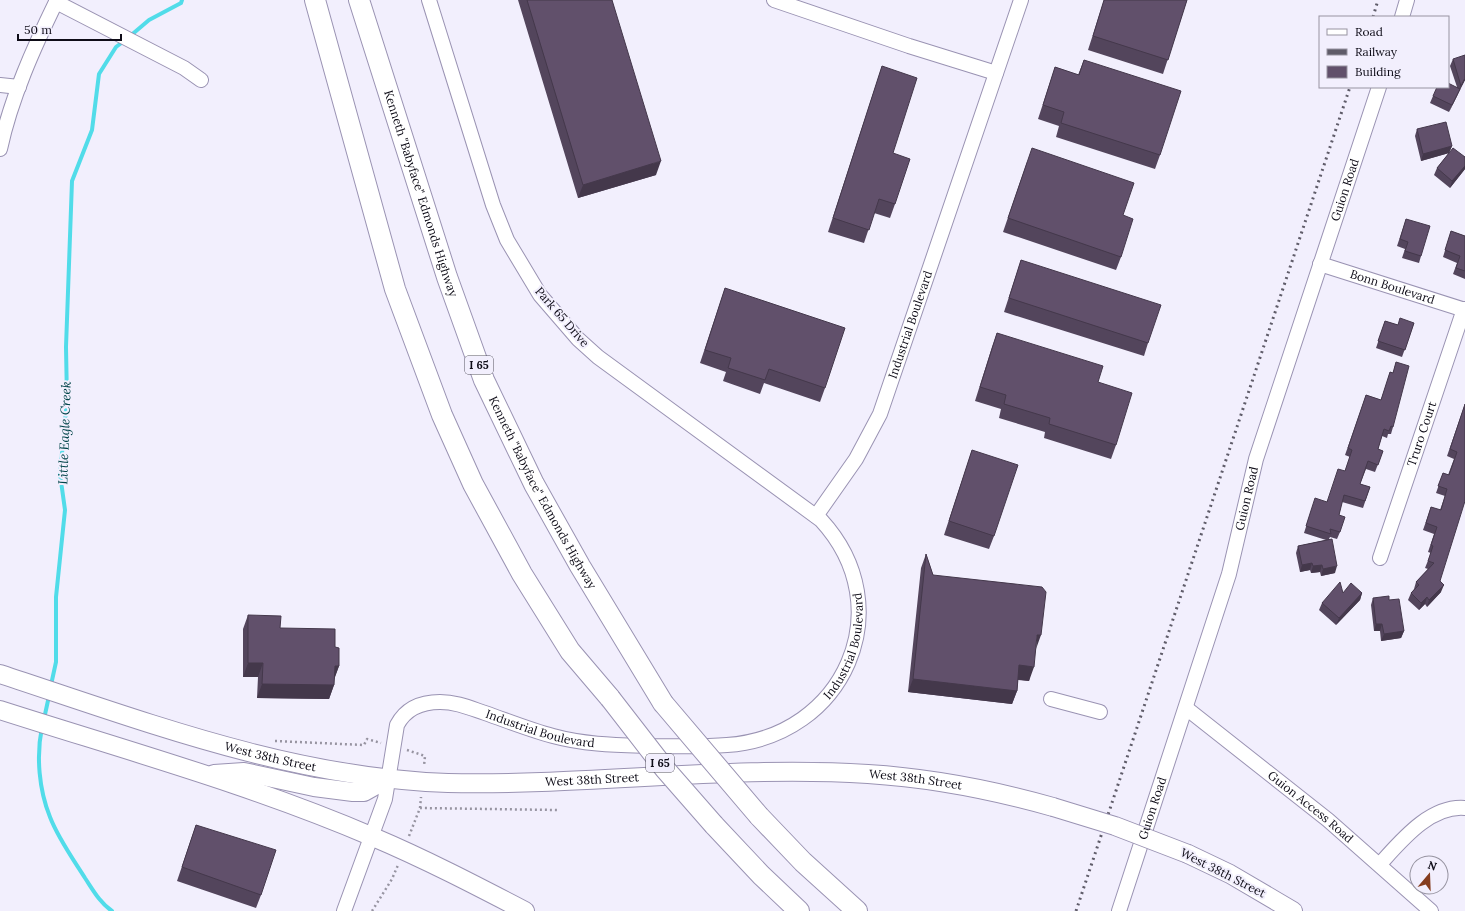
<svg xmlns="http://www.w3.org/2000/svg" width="1465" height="911" viewBox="0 0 1465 911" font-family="Lora,serif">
	<rect width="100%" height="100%" fill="#f2effd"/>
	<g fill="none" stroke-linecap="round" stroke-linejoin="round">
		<!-- stream -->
		<path stroke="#51dce9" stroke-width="4" d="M129 37 149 20 181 3 182 0
			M51 685 56 662V597L65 510 60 474 67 401 66 347 72 181 92 130 99 74 116 47 124 41
			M44 719 49 696
			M42 727C36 756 39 790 50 817 58 838 73 859 85 878 93 890 100 903 112 911"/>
		<defs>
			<g id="minor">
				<path d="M774 0 909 46 996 73"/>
				<path d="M56 2 184 68 201 80"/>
				<path d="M1402 17 1407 0"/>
				<path d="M0 85 19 87"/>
				<path d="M0 149C11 98 34 47 57 0"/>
				<path id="s1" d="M1320 264 1465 310"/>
				<path id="s2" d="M816 516 856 459 880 414 1021 0"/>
				<path id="s3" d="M1380 558 1464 309"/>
				<path d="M1051 699 1100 712"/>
				<path id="s4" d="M1186 708 1328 820 1431 911"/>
				<path d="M1380 864C1401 841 1430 805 1465 808"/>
				<path id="s5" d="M344 911 385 799 397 725C406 708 421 702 440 702 456 702 470 708 485 713 508 721 530 730 553 736 586 745 618 745 651 746 677 746 702 747 727 745 844 737 902 608 821 520L598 357 578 339 540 295 507 240 493 205 429 0"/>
				<path id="s6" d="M1119 911 1229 574 1256 459 1379 87"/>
			</g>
			<g id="major">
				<path id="s7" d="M0 674C146 722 293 778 448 783 588 786 728 765 868 774 931 778 993 790 1053 807"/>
				<path d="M0 710C125 750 252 785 373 837 425 859 475 885 525 911"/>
				<path d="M214 774 244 772 314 787 353 792H364L389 778"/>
				<path d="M1188 854 1230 874 1293 911"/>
			</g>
			<g id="highway">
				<path d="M315 0 395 289 442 415 473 484 522 574 570 651 610 698"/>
				<path id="s8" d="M359 0 447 277 484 380 534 484 580 566 663 703"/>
				<path d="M759 816 803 862 857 911"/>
				<path d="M714 825 761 875 799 911"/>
			</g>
		</defs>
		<!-- minor casing -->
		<use href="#minor" stroke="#9a93b3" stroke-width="16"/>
		<!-- major casing -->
		<use href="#major" stroke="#9a93b3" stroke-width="20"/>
		<!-- highway casing -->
		<use href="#highway" stroke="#9a93b3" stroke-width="22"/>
		<!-- path -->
		<path stroke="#9794a1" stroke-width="2.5" stroke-dasharray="2 3" stroke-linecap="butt" d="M275 741 364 745 367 739 381 743
			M407 750 425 756 424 766
			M420 808 421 797
			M409 836 420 808 557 810
			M372 911 392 879 398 865"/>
		<!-- minor -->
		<use href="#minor" stroke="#fff" stroke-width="14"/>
		<!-- major -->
		<use href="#major" stroke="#fff" stroke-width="18"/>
		<!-- highway -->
		<use href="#highway" stroke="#fff" stroke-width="20"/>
		<!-- rail -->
		<path stroke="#5f5c69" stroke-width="3" stroke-dasharray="2 4" stroke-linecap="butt" d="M1373 17 1378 0
			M1076 911 1350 87"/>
		<defs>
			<path id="major-bridge" d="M1053 807 1115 826 1188 854"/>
			<path id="highway-bridge" d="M610 698 665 769 714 825
				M663 703 759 816"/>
		</defs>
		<!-- major-bridge casing -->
		<use href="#major-bridge" stroke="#9a93b3" stroke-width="20" stroke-linecap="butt"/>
		<!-- highway-bridge casing -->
		<use href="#highway-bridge" stroke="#9a93b3" stroke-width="22" stroke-linecap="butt"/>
		<!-- major-bridge -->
		<use href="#major-bridge" stroke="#fff" stroke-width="18"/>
		<!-- highway-bridge -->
		<use href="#highway-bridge" stroke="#fff" stroke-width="20"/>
	</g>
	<!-- wall -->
	<path fill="#53455c" d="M518 0H612L656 175 578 198Z
		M1104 0H1187L1163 74 1088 50Z
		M1453 59 1465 80 1449 112 1430 103 1433 96 1457 87 1450 66Z
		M1084 60 1160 155 1155 169 1056 137 1059 126 1038 119 1055 67 1078 75Z
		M882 66 893 153 895 204 890 218 874 213 864 243 828 232Z
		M1417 129 1452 146 1449 153 1465 157V169L1450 188 1434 175 1437 168 1449 153 1421 161 1415 136Z
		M1027 162 1123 215 1121 257 1116 270 1003 232Z
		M1406 219 1421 256 1419 263 1402 258 1405 249 1397 246Z
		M1451 231 1465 236V279L1453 274 1457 263 1443 257Z
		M1021 260 1148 343 1144 356 1004 312Z
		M725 288 825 388 820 402 764 383 760 394 723 381 726 372 700 363Z
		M1385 321 1398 325 1414 323 1402 357 1376 348Z
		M997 333 1098 382 1116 445 1111 459 1044 438 1045 432 999 418 1001 409 975 401 992 347Z
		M1396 362 1393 427 1391 434H1388L1387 438 1382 436 1378 449 1383 451 1375 472 1366 469 1360 484 1370 487 1363 508 1342 502 1339 515 1340 532 1337 539 1330 537 1329 539 1335 573 1321 576 1320 572 1311 573 1310 570 1300 572 1296 553 1298 546 1326 540 1304 533 1313 505 1327 502 1345 471 1350 457 1345 455 1366 395 1381 400 1390 372 1393 373Z
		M1465 404 1440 581 1441 592 1427 607 1425 604 1419 610 1408 600 1411 593 1414 589 1416 582 1428 569 1425 568 1431 553 1428 552 1434 534 1423 530 1431 507 1440 510 1445 496 1436 493 1443 473 1448 475 1454 459 1447 456Z
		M972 450 994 536 989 549 944 535Z
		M926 554 933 575 1036 649 1029 681 1018 680 1017 691 1012 704 908 692 921 568Z
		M1343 593H1362L1360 600 1336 625 1319 610 1322 603Z
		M1373 598 1389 600 1404 631 1401 638 1381 641 1380 631H1374L1371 605Z
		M248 615 280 628 335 647 339 666 334 679V685L329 699 257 698 258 677H243V629Z
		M196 825 261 895 256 908 177 881Z"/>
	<!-- shaded-wall -->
	<path fill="#44384b" d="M1465 78V80L1458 93 1461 86Z
		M1460 89 1457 96 1449 112 1452 105Z
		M1452 146 1449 153 1421 161 1423 154Z
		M661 161 656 175 578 198 583 185Z
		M1465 166V169L1450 188 1452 181Z
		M1312 563 1310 570 1300 572 1302 565Z
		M1322 565 1320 572 1311 573 1313 566Z
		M1337 566 1335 573 1321 576 1323 569Z
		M1444 585 1441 592 1427 607 1429 600Z
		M1362 593 1360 600 1336 625 1339 618Z
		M1427 597 1425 604 1419 610 1421 603Z
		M1376 624H1382L1380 631H1374Z
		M1404 631 1401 638 1381 641 1384 634Z
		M1037 635H1041L1036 649Z
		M248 663H263L258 677H243Z
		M1019 665 1034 667 1029 681 1014 679Z
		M335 666H339L334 680Z
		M913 679 1017 691 1012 704 908 692Z
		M262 684 334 685 329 699 257 698Z"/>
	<!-- building -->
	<path fill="#61506b" stroke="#44384b" d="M527 0H612L661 161 583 185Z
		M1104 0H1187L1168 60 1093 36Z
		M1465 55V78L1461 86 1453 59Z
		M1084 60 1181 91 1160 155 1061 123 1064 112 1043 105 1055 67 1079 75Z
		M882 66 917 78 893 153 910 159 895 204 879 199 869 230 833 218Z
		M1448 83 1460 89 1452 105 1433 96 1437 87H1448Z
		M1446 122 1452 146 1423 154 1417 129Z
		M1032 148 1134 183 1123 215 1133 219 1121 257 1008 218Z
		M1453 148 1465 157V166L1452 181 1437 168Z
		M1406 219 1430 226 1421 256 1405 251 1408 242 1400 239Z
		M1451 231 1465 236V271L1456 268 1460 256 1445 250Z
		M1021 260 1161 305 1148 343 1009 298Z
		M725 288 845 328 825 388 769 369 765 380 728 368 731 358 705 350Z
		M1400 318 1414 323 1405 350 1378 341 1385 321 1398 325Z
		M997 333 1103 366 1098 382 1132 393 1116 445 1049 424 1050 418 1004 404 1006 395 980 387Z
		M1396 362 1409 366 1393 427 1391 426 1389 431 1384 429 1378 449 1383 451 1378 465 1368 461 1360 484 1370 487 1365 501 1344 495 1339 515 1345 517 1340 532 1330 529 1331 534 1306 526 1315 498 1327 502 1338 469 1345 471 1352 450 1348 448 1366 395 1381 400 1390 372 1393 373Z
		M1465 404V501L1440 581 1444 585 1429 600 1427 597 1421 603 1411 593 1419 585 1416 582 1434 563 1428 561 1433 546 1431 545 1437 527 1426 523 1431 507 1441 510 1447 489 1438 486 1443 473 1449 475 1457 452 1450 449Z
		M972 450 1018 465 994 536 949 521Z
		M1332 539 1337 566 1323 569 1322 565 1313 566 1312 563 1302 565 1298 546Z
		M926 554 933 575 1042 587 1046 592 1041 635H1037L1034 667 1019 665 1017 691 913 679Z
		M1340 582 1343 593 1351 583 1362 593 1339 618 1322 603Z
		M1389 596V600L1399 599 1404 631 1384 634 1382 624H1376L1373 598Z
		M248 615 281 616 280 628 335 629V647L339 648V666H335L334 685 262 684 263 663H248Z
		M196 825 276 850 261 895 182 867Z"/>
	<g text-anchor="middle" stroke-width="4" stroke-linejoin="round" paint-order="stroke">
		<!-- shield labels -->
		<g fill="#f2effd" stroke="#52505c" stroke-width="1">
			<rect x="465" y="356" width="28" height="18" rx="3"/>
			<rect x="646" y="754" width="28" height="18" rx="3"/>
		</g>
		<g font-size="11" font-weight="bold" fill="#0e0c17">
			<text x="479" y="369">I 65</text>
			<text x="660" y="767">I 65</text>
		</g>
		<!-- street labels -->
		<g font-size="12" fill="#0e0c17" stroke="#f2effd">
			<text dy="4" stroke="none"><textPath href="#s6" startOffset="756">Guion Road</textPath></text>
			<text dy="4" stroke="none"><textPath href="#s8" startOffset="203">Kenneth "Babyface" Edmonds Highway</textPath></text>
			<text dy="4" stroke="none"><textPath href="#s1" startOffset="76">Bonn Boulevard</textPath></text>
			<text transform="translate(562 317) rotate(49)" y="4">Park 65 Drive</text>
			<text dy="4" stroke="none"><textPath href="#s2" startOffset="215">Industrial Boulevard</textPath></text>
			<text dy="4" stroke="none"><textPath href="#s3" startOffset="131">Truro Court</textPath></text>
			<text dy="4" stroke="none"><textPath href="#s8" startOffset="527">Kenneth "Babyface" Edmonds Highway</textPath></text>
			<text dy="4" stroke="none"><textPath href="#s6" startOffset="432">Guion Road</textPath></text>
			<text dy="4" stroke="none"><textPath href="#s5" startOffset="708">Industrial Boulevard</textPath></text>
			<text dy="4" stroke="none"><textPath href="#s5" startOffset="350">Industrial Boulevard</textPath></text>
			<text dy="4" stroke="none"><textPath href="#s7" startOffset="283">West 38th Street</textPath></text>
			<text dy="4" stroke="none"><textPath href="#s7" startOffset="607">West 38th Street</textPath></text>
			<text dy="4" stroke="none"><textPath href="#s7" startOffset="931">West 38th Street</textPath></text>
			<text dy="4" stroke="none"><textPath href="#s4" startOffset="159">Guion Access Road</textPath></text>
			<text dy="4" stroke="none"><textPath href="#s6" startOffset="108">Guion Road</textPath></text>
			<text transform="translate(1223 873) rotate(27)" y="4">West 38th Street</text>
		</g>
		<!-- water labels -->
		<g font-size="13" font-style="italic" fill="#014449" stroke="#f2effd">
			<text transform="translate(64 433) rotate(-88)" y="5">Little Eagle Creek</text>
		</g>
	</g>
	<!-- legend -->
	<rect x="1319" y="16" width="130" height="72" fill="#f2effd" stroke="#9794a1"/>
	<rect x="1327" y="29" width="20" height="6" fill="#ffffff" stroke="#9794a1"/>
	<text x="1355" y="36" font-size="12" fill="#0e0c17">Road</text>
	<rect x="1327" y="49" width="20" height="6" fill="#5f5c69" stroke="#9794a1"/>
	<text x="1355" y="56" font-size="12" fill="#0e0c17">Railway</text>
	<rect x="1327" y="66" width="20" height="12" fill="#61506b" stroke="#9794a1"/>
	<text x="1355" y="76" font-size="12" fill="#0e0c17">Building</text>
	<!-- north arrow -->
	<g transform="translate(1429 875) rotate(19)"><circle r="19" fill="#f2effd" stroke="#9794a1"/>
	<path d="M0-3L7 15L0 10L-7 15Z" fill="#853d1f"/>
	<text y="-6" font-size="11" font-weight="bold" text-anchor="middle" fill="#0e0c17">N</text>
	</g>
	<!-- scale -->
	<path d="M18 34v6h103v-6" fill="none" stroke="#0e0c17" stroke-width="2"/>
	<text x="24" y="34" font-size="12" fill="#0e0c17" stroke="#f2effd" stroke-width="3" paint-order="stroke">50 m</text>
</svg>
